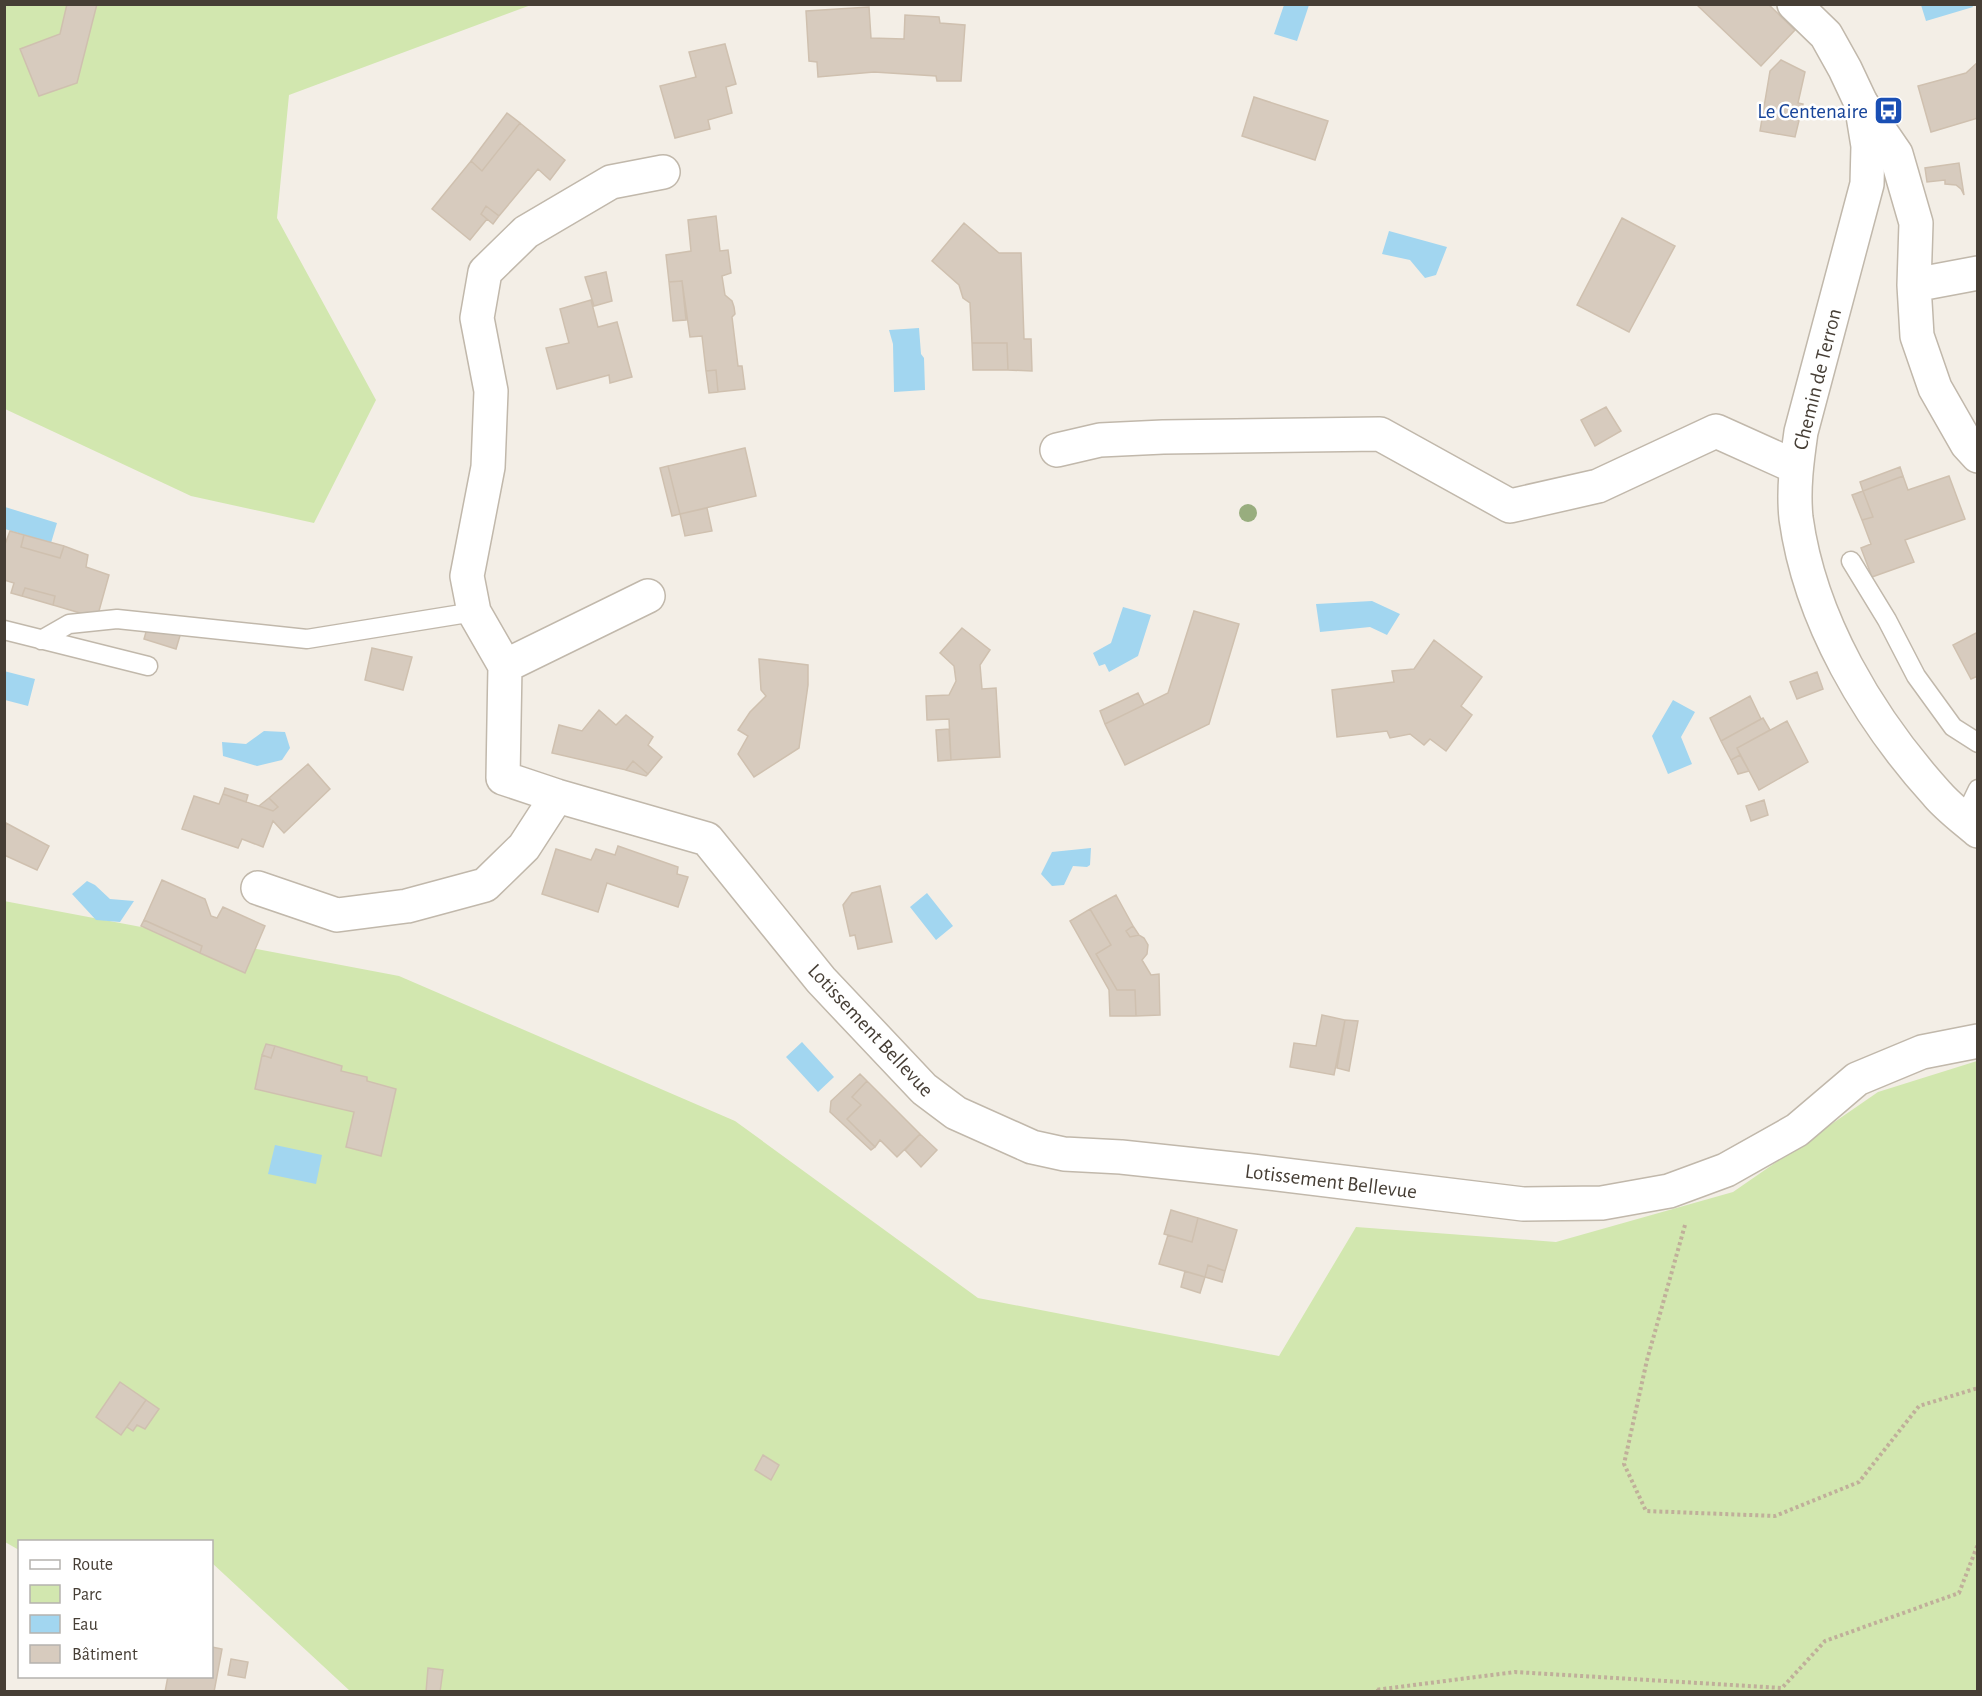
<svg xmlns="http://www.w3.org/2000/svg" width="1982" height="1696" viewBox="0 0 1982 1696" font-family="'Alegreya Sans',sans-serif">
	<rect width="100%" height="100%" fill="#f3eee6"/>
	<!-- green -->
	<path fill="#d2e7af" d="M5 5H531L289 95 277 218 376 400 314 523 191 496 5 409Z
		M4 901 399 976 735 1121 978 1298 1279 1356 1356 1227 1556 1242 1733 1192 1878 1092 1977 1061V1691H350L212 1563V1542H20L19 1550 5 1542Z"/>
	<!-- water -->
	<path fill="#a2d6f0" d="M1284 5H1309L1297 41 1274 34Z
		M1921 5H1972L1973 7 1926 21Z
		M1389 231 1447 247 1436 275 1425 278 1410 260 1382 254Z
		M919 328 921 354 924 358 925 390 894 392 893 344 889 330Z
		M5 507 57 523 51 543 5 529Z
		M1372 601 1400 614 1387 635 1370 627 1320 632 1316 604Z
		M1123 607 1151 615 1138 656 1109 672 1105 664 1099 666 1093 653 1111 643Z
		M4 671 35 679 28 706 5 700Z
		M1673 700 1695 712 1681 737 1692 764 1668 774 1652 736Z
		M264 731 285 732 290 748 282 760 257 766 223 756 222 742 246 744Z
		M1091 848 1090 865 1087 867 1073 866 1064 885 1052 886 1041 874 1052 852Z
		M87 881 95 885 110 899 134 901 120 922 96 920 72 894Z
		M927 893 953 926 936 940 910 907Z
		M802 1042 834 1077 818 1092 786 1057Z
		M275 1145 322 1155 316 1184 268 1174Z"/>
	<!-- building -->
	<path fill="#d7cbbe" stroke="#cfc0af" stroke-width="1.5" d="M67 4H97L77 83 39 96 20 49 60 34Z
		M1696 4H1768L1795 30 1761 66Z
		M869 7 871 38 904 39 905 15 939 17 940 23 965 25 961 81H937L936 76 874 72 818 77 817 62 809 61 806 11Z
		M725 44 736 84 726 87 732 113 708 120 710 129 675 138 660 86 696 77 689 52Z
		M1781 60 1805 72 1798 103 1803 104 1795 137 1760 131 1770 71Z
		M1978 62V118L1931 132 1918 86 1966 73Z
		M1254 97 1328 121 1315 160 1242 136Z
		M507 113 520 123 482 171 471 161Z
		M520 123 565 160 550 180 538 169 499 216 486 206 481 214 487 219 470 240 432 209 471 161 482 171Z
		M1959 163 1964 195 1961 189 1956 185 1945 184V180L1927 182 1925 168Z
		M486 206 499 216 493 224 481 214Z
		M716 216 720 251 728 250 731 273 722 276 725 295 732 301 734 307 735 314 732 317 738 366H742L745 389 718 392 716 370 706 371 702 336 690 337 682 281 669 282 666 255 691 251 688 220Z
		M1622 218 1675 246 1629 332 1577 305Z
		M964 223 999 253H1021L1024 339H1031L1032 371 1008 370 1007 343H972L970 303 963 298 959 285 932 261Z
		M606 272 612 301 594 306 585 277Z
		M682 281 686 320 673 321 669 282Z
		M591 300 598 327 617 322 632 377 610 383 609 375 557 389 546 348 569 343 560 309Z
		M972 343H1007L1008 370H973Z
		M716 370 718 392 709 393 706 371Z
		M1606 407 1621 431 1595 446 1581 420Z
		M745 448 756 496 680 514 668 466Z
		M668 466 680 514 672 516 660 468Z
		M1900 467 1903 476 1863 491 1860 482Z
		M1903 476 1908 490 1949 476 1965 519 1905 540 1914 562 1872 577 1861 548 1871 544 1862 520 1873 517 1863 491Z
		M1863 491 1873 517 1862 520 1852 495Z
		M707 508 712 531 685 536 680 514Z
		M10 531 24 535 21 547 60 558 64 546 88 555 86 567 109 575 97 618 53 605 55 596 25 588 22 596 11 593 14 583 4 580V547Z
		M24 535 64 546 60 558 21 547Z
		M25 588 55 596 53 605 22 596Z
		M1194 611 1239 624 1209 724 1125 765 1105 724 1168 693Z
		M150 618 182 629 176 649 144 639Z
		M962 628 990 650 980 665 982 689 996 688 1000 757 951 760 949 719 927 720 926 696 949 695 956 681 954 666 940 653Z
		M1978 632V676L1971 679 1953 645Z
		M1434 640 1482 677 1461 706 1472 715 1446 751 1430 739 1424 745 1410 734 1390 738 1387 731 1337 737 1332 690 1394 682 1392 671 1414 669Z
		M372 648 412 657 403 690 365 680Z
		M759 659 808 665V685L799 748 754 777 738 754 748 736 738 730 750 712 766 696 761 690Z
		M1817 672 1823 689 1797 699 1790 682Z
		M1138 693 1144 705 1105 724 1100 711Z
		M1750 696 1761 719 1721 741 1710 718Z
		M599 710 616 725 626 715 653 737 648 745 662 757 648 774 633 761 626 770 552 753 559 725 582 731Z
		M1763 718 1770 730 1737 748 1740 755 1731 760 1721 741Z
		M1787 721 1808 762 1759 790 1737 748Z
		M949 729 951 760 938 761 936 730Z
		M1740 755 1749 771 1738 774 1731 760Z
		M633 761 648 774 646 776 626 770Z
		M308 764 330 789 284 833 273 821 263 847 242 839 238 848 182 829 194 796 219 804 223 794 273 811 278 807 269 798Z
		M225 788 248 795 246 802 223 794Z
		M269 798 278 807 273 811 259 806Z
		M1764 800 1768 815 1751 821 1746 806Z
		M6 823 49 846 37 870 4 855Z
		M618 846 678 867 677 874 688 877 678 907 607 883 598 912 542 894 556 849 591 860 596 849 615 855Z
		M162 880 205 899 211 916 217 918 223 907 265 926 245 973 200 953 202 946 144 920Z
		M880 886 892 942 858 949 855 935 850 936 843 905 852 893Z
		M1116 895 1133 926 1126 931 1130 937 1139 935 1144 938 1148 945 1147 954 1142 960 1151 975 1159 974 1160 1015 1136 1016 1135 990H1117L1096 954 1111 945 1090 909Z
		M1090 909 1111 945 1096 954 1117 990H1135L1136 1016H1110L1109 990 1070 921Z
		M144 920 202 946 200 953 141 926Z
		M1133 926 1139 935 1130 937 1126 931Z
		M1322 1015 1345 1020 1334 1075 1290 1067 1294 1043 1316 1046Z
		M1345 1020 1358 1021 1349 1071 1337 1068Z
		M266 1044 275 1046 271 1058 262 1055Z
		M275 1046 342 1066 341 1071 367 1077V1081L396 1089 381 1156 346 1147 354 1112 255 1089 262 1055 271 1058Z
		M860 1074 867 1081 852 1097 861 1105 847 1119 875 1147 871 1150 830 1112 831 1101Z
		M867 1081 920 1134 897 1157 880 1140 875 1147 847 1119 861 1105 852 1097Z
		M920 1134 937 1150 921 1167 905 1150Z
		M1171 1210 1198 1218 1192 1242 1164 1234Z
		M1198 1218 1237 1230 1225 1271 1208 1265 1205 1277 1159 1264 1168 1235 1192 1242Z
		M1208 1265 1225 1271 1222 1282 1205 1277Z
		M1185 1271 1205 1277 1200 1293 1181 1287Z
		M120 1382 146 1400 121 1435 96 1417Z
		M146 1400 159 1409 145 1429 137 1425 133 1431 127 1427Z
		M763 1455 779 1465 771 1480 755 1470Z
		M212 1647 222 1649 214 1692H165L168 1676H212Z
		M231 1659 248 1662 245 1678 228 1675Z
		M428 1668 443 1670 440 1692H426Z"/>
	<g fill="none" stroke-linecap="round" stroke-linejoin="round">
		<defs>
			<path id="service" d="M1851 561 1887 620 1916 676 1953 727 1978 743
				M4 630 148 666
				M41 640 69 624 117 619 307 639 474 612
				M1964 818 1978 789"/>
			<path id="minor" d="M1861 103 1896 154 1916 223 1914 285 1917 336 1935 388 1967 444 1978 456
				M663 172 611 182 526 232 485 272 477 318 491 391 488 467 467 576 474 612 505 666 503 778 557 796 707 839 821 980 924 1089 956 1113 1032 1147 1064 1154 1121 1157 1252 1171 1523 1204 1602 1203 1669 1191 1726 1170 1797 1130 1857 1079 1922 1052 1978 1041
				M1914 285 1978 273
				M1057 450 1100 440 1163 437 1380 434 1510 506 1598 486 1716 431 1796 467
				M505 666 648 596
				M258 888 337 915 407 906 485 885 524 847 557 796"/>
			<path id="tertiary" d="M1794 4 1826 35 1845 69 1861 103 1868 146 1867 184 1801 432C1797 460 1793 489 1796 518 1810 620 1869 719 1937 794 1949 808 1964 819 1978 831"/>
		</defs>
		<!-- service casing -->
		<use href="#service" stroke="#c1b8ab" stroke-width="21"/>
		<!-- minor casing -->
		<use href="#minor" stroke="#c1b8ab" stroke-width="36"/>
		<!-- tertiary casing -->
		<use href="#tertiary" stroke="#c1b8ab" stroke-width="36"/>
		<!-- path -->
		<path stroke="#c0af9a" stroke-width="4" stroke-dasharray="3 3" stroke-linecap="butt" d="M1685 1225 1647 1360 1624 1464 1646 1511 1775 1516 1859 1482 1919 1406 1978 1388
			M1378 1692 1375 1690 1515 1672 1782 1688 1825 1641 1959 1593 1978 1544"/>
		<!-- service -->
		<use href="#service" stroke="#fff" stroke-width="18"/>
		<!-- minor -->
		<use href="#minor" stroke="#fff" stroke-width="33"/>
		<!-- tertiary -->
		<use href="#tertiary" stroke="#fff" stroke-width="33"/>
	</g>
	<!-- trees -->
	<circle fill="#98ad7e" cx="1248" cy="513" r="9"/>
	<!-- icons -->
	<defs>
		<symbol id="bus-square" viewBox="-11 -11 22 22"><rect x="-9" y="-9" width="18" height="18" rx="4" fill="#1a4fb4" stroke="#fff"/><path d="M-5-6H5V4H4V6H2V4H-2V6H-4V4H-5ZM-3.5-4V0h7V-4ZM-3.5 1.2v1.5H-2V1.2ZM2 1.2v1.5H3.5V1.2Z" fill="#fff"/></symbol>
	</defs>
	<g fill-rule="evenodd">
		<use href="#bus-square" x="1872" y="94" width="33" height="33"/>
	</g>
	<g text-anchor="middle" stroke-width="5" stroke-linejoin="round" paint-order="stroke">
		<!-- transit labels -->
		<g font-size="21" fill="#164399" stroke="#fff" text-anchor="end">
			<text x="1868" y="118">Le Centenaire</text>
		</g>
		<!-- street labels -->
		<g font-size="21" fill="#463e35" stroke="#fff">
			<text transform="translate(1817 379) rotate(-76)" y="7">Chemin de Terron</text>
			<text transform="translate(871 1030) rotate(47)" y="7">Lotissement Bellevue</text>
			<text transform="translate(1331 1181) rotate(7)" y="7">Lotissement Bellevue</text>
		</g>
	</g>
	<!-- border -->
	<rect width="1982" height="1696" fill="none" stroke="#463e35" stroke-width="12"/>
	<!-- legend -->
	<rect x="18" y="1540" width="195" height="138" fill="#ffffff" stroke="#b5b2ae" stroke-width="1.5"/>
	<rect x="30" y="1560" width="30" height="9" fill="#ffffff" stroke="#b5b2ae" stroke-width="1.5"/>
	<text x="72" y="1570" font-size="18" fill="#463e35">Route</text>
	<rect x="30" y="1585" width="30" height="18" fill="#d2e7af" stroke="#b5b2ae" stroke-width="1.5"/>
	<text x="72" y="1600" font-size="18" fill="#463e35">Parc</text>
	<rect x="30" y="1615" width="30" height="18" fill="#a2d6f0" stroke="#b5b2ae" stroke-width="1.5"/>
	<text x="72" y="1630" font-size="18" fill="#463e35">Eau</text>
	<rect x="30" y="1645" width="30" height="18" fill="#d7cbbe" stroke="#b5b2ae" stroke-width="1.5"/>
	<text x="72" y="1660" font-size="18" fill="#463e35">Bâtiment</text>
</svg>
